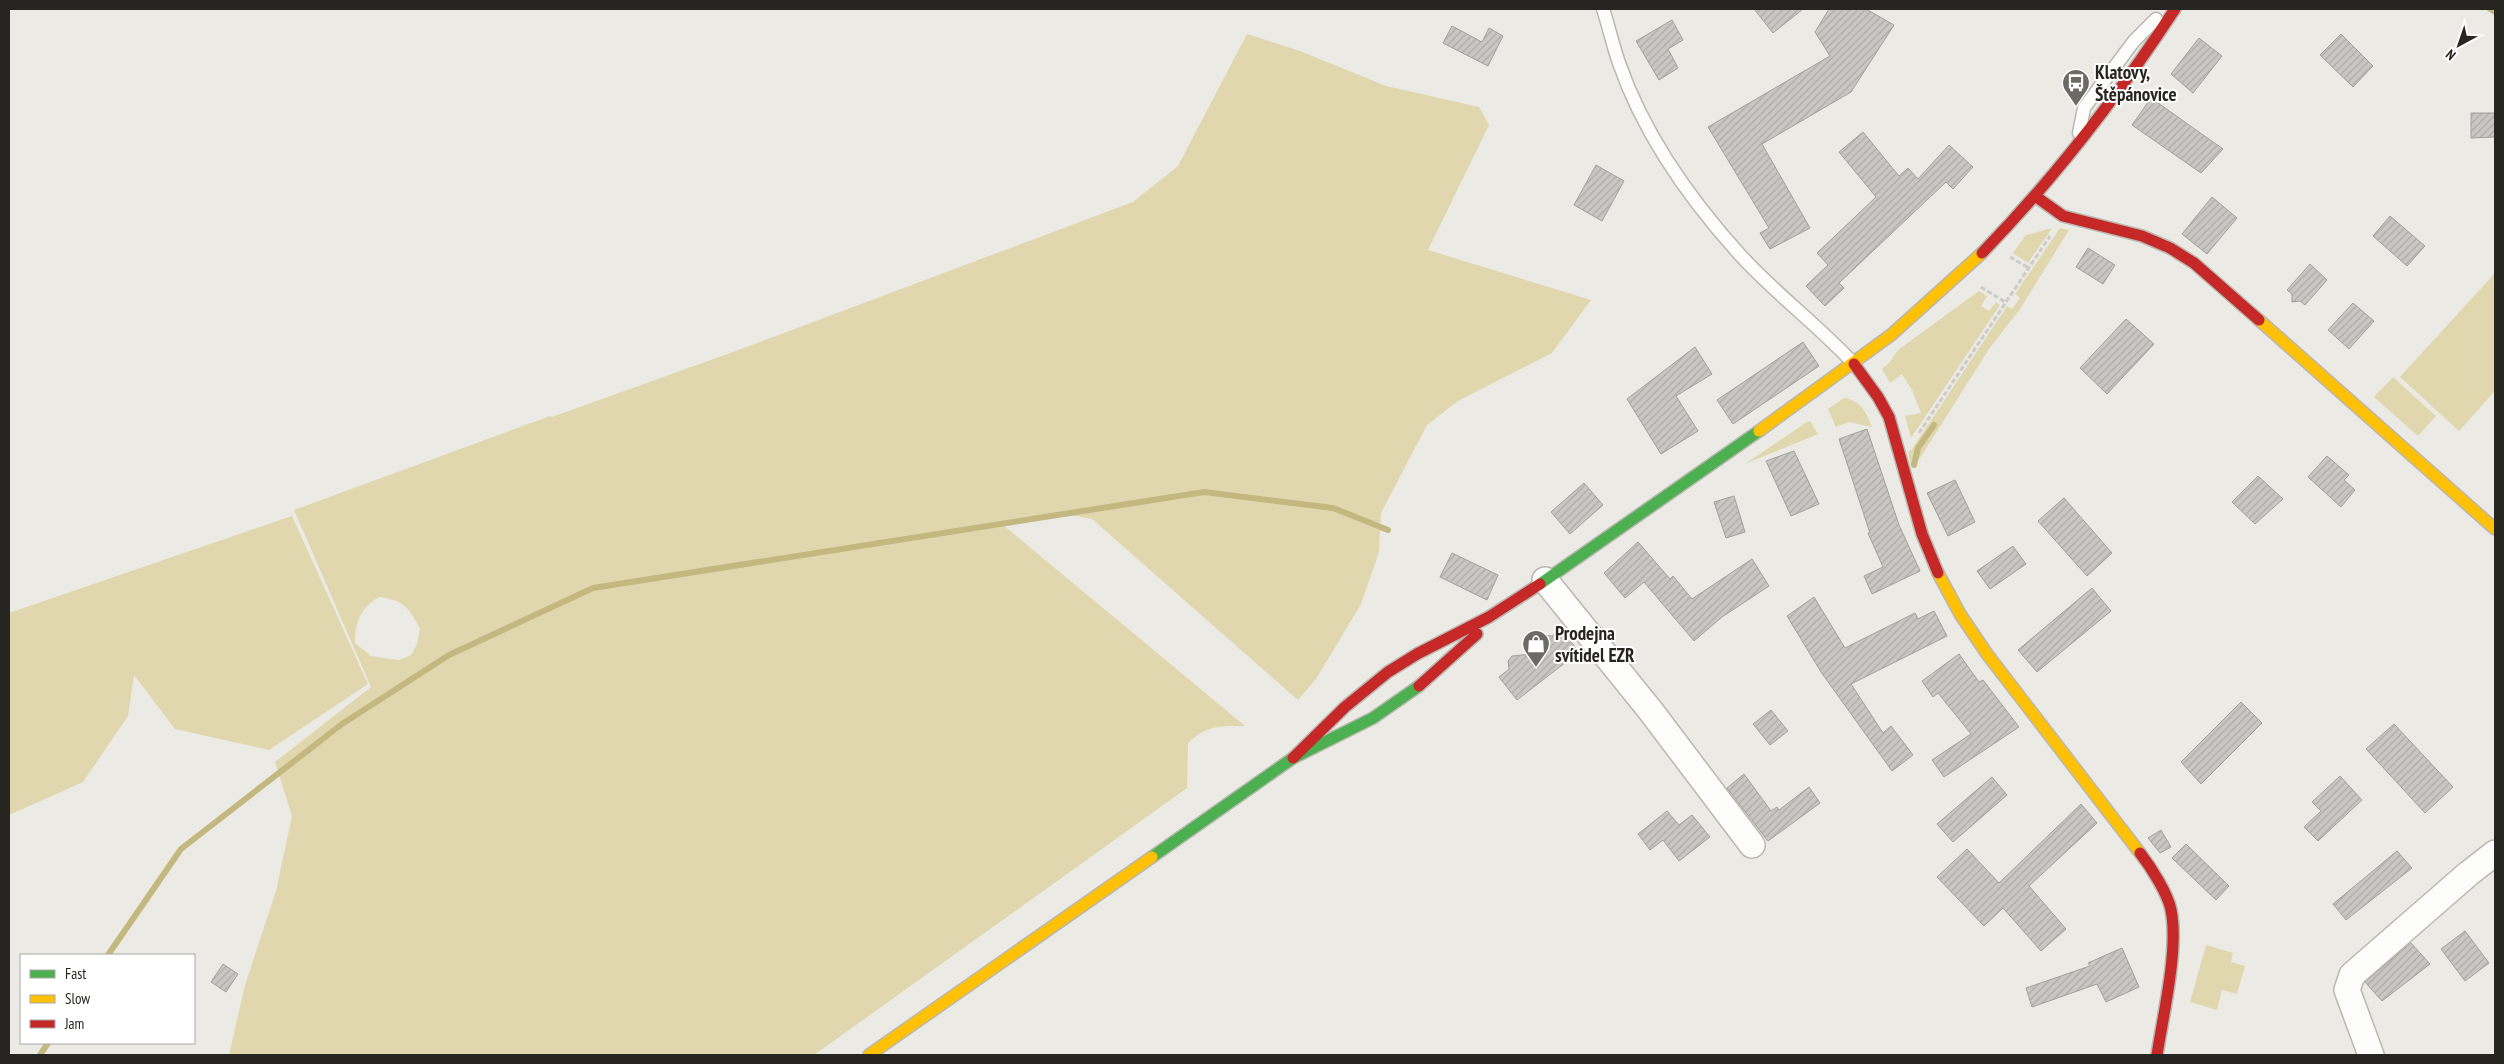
<svg xmlns="http://www.w3.org/2000/svg" width="2504" height="1064" viewBox="0 0 2504 1064" font-family="'PT Sans Narrow',sans-serif">
	<defs>
		<pattern id="building-hatch" width="6" height="6" patternUnits="userSpaceOnUse" patternTransform="scale(1.25)"><rect width="6" height="6" fill="#c9c7c3"/><path d="M-1 1l2-2M0 6l6-6M5 7l2-2" fill="none" stroke="#acaba7"/></pattern>
	</defs>
	<rect width="100%" height="100%" fill="#eceae4"/>
	<!-- green -->
	<path fill="#e0d7af" fill-rule="evenodd" d="M1247 34 1300 51 1386 86 1479 107 1489 125 1428 250 1591 300 1552 353 1458 401 1427 425 1381 513 1379 552 1361 604 1316 679 1298 700 1092 519 1070 515 1003 525 1245 726C1220 726 1207 725 1188 743L1187 788 814 1055H229L245 985 276 891 292 816 275 762 371 687 294 510 550 416 552 417 733 352 1133 202 1178 166ZM379 597C404 600 409 608 420 629L417 644 411 655 399 660 371 656 355 643C355 622 361 607 379 597Z
		M2052 228 2028 263 2013 253 2026 235Z
		M2060 228 2069 230 2020 309 1989 349 1920 458 1911 466 1908 452 1912 449 2007 306 2012 309 2020 298 2015 294Z
		M2495 273V391L2459 431 2400 377Z
		M1979 291 1987 296 1981 306 1989 311 1996 302 2000 305 1911 438 1905 416 1921 413 1912 390 1902 374 1890 383 1882 369 1889 363 1898 350Z
		M2393 377 2436 416 2418 436 2374 397Z
		M1844 398C1860 400 1867 413 1872 427L1849 422 1836 427 1828 409Z
		M1810 421 1818 434 1745 464 1807 422Z
		M292 516 368 684 269 750 175 729 134 675 128 716 83 782 9 815V613Z
		M2206 945 2233 953 2231 962 2245 966 2237 994 2222 990 2217 1010 2190 1002Z"/>
	<g fill="none" stroke-linecap="round" stroke-linejoin="round">
		<!-- stream -->
		<path stroke="#c3b880" stroke-width="6" d="M2490 9 2495 12
			M1914 465 1918 448 1934 425
			M108 955 181 849 342 724 449 655 593 588 1204 492 1333 508 1388 530
			M40 1055 48 1043"/>
	</g>
	<!-- building -->
	<path fill="url(#building-hatch)" stroke="#a2a09b" d="M1754 9H1803L1773 33Z
		M1829 9H1866L1894 25 1851 92 1762 144 1810 228 1770 249 1760 233 1769 228 1708 127 1830 56 1815 32Z
		M1672 20 1683 40 1668 49 1678 68 1659 80 1636 41Z
		M1452 26 1482 42 1489 28 1503 36 1488 66 1443 43Z
		M2341 34 2373 66 2353 87 2320 55Z
		M2199 38 2222 56 2193 93 2171 74Z
		M2151 98 2223 149 2201 173 2132 125Z
		M2471 113H2495V137L2471 138Z
		M1863 132 1899 176 1908 168 1918 179 1949 145 1973 167 1953 189 1946 182 1839 283 1844 288 1825 306 1806 286 1828 265 1817 253 1876 197 1839 152Z
		M1596 165 1624 181 1602 221 1574 205Z
		M2212 197 2237 218 2207 254 2182 234Z
		M2390 216 2425 246 2407 266 2373 236Z
		M2088 248 2115 265 2103 284 2076 267Z
		M2310 264 2327 280 2305 305 2300 301 2292 302V294L2287 290Z
		M2353 303 2374 321 2349 349 2328 330Z
		M2126 319 2154 344 2107 394 2080 368Z
		M1803 342 1819 366 1733 424 1717 400Z
		M1695 347 1712 374 1676 396 1698 431 1661 454 1627 399Z
		M1867 429 1899 525 1920 571 1872 594 1864 576 1883 567 1868 533H1870L1839 439Z
		M1794 451 1819 504 1791 516 1766 461Z
		M2327 456 2349 475 2344 480 2355 490 2341 507 2308 477Z
		M2258 476 2283 499 2255 524 2232 502Z
		M1955 480 1975 522 1948 536 1927 493Z
		M1584 483 1603 505 1570 534 1551 512Z
		M1734 496 1745 532 1726 538 1714 502Z
		M2064 498 2112 553 2087 576 2038 521Z
		M1638 542 1670 579 1673 576 1692 599 1752 559 1769 586 1722 617 1694 641 1644 582 1625 598 1604 573Z
		M2013 546 2026 564 1990 589 1977 571Z
		M1452 553 1498 575 1487 600 1440 577Z
		M2092 588 2111 611 2037 672 2018 650Z
		M1814 597 1845 648 1915 613 1918 619 1934 611 1947 636 1851 684 1883 733 1891 726 1913 755 1892 771 1821 672 1787 616Z
		M1561 629 1579 652 1517 700 1499 677 1509 669 1508 661 1512 656 1532 654 1537 635 1552 636Z
		M1959 654 1979 682 1983 680 2019 727 1944 777 1932 760 1971 734 1938 693 1933 697 1922 681Z
		M2241 702 2262 723 2201 784 2181 762Z
		M1771 710 1788 731 1770 745 1753 724Z
		M2394 724 2453 787 2425 813 2366 749Z
		M1744 774 1771 811 1777 807 1779 810 1809 787 1820 803 1768 841 1727 788Z
		M2340 776 2362 800 2318 841 2304 827 2321 811 2312 802Z
		M1992 777 2007 795 1953 842 1937 824Z
		M2081 804 2097 823 2029 886 2066 929 2041 951 2003 908 1984 926 1937 877 1967 849 1999 883Z
		M1667 811 1679 825 1692 815 1710 837 1679 861 1663 840 1650 850 1638 834Z
		M2161 830 2171 847 2160 853 2148 838Z
		M2186 844 2229 886 2216 900 2172 858Z
		M2397 851 2412 868 2346 920 2333 904Z
		M2465 931 2489 963 2465 981 2441 949Z
		M2411 943 2430 964 2382 1001 2365 982Z
		M2122 948 2139 987 2106 1002 2097 984 2032 1007 2026 988 2090 966 2088 963Z
		M223 964 238 974 226 992 211 982Z"/>
	<g fill="none" stroke-linecap="round" stroke-linejoin="round">
		<defs>
			<path id="lane" d="M1603 9C1609 27 1613 46 1619 63 1644 135 1691 201 1742 257 1777 295 1819 326 1854 364
				M2079 133 2084 108 2134 41 2156 19"/>
			<path id="street" d="M1545 580 1650 710 1752 845
				M2371 1055 2347 990 2352 975 2468 874 2495 853"/>
			<path id="fast" d="M1540 584 1759 431
				M1152 857 1293 758 1373 718 1419 686"/>
			<path id="slow" d="M2259 320 2495 529
				M1759 431 1891 335 1982 253
				M1938 573 1960 614 1987 654 2140 853
				M869 1055 1152 857"/>
			<path id="jam" d="M2035 196 2063 216 2142 236 2170 248 2194 263 2259 320
				M1982 253C2055 178 2118 96 2175 9
				M1854 364 1878 397 1889 417 1922 534 1938 573
				M1419 686 1477 634
				M1293 758 1345 707 1388 672 1417 654 1489 617 1540 584
				M2140 853C2151 867 2168 894 2171 910 2179 949 2163 1015 2157 1055"/>
		</defs>
		<!-- lane casing -->
		<use href="#lane" stroke="#b8b7b2" stroke-width="15"/>
		<!-- street casing -->
		<use href="#street" stroke="#b8b7b2" stroke-width="28"/>
		<!-- fast casing -->
		<use href="#fast" stroke="#b8b7b2" stroke-width="14"/>
		<!-- slow casing -->
		<use href="#slow" stroke="#b8b7b2" stroke-width="14"/>
		<!-- jam casing -->
		<use href="#jam" stroke="#b8b7b2" stroke-width="14"/>
		<!-- path -->
		<path stroke="#cbcbc9" stroke-width="3" stroke-dasharray="5 2.5" stroke-linecap="butt" d="M2010 257 2029 268
			M1981 287 2005 302
			M1919 433 2050 236"/>
		<!-- lane -->
		<use href="#lane" stroke="#fcfcfb" stroke-width="12"/>
		<!-- street -->
		<use href="#street" stroke="#fcfcfb" stroke-width="25"/>
		<!-- fast -->
		<use href="#fast" stroke="#4caf50" stroke-width="11"/>
		<!-- slow -->
		<use href="#slow" stroke="#ffc107" stroke-width="11"/>
		<!-- jam -->
		<use href="#jam" stroke="#c62828" stroke-width="11"/>
	</g>
	<!-- icons -->
	<defs>
		<symbol id="bus-pin" viewBox="-11 -11 22 30"><path d="M0 17L-7.5 6A9.5 9.5 0 1 1 7.5 6Z" fill="#6b6a65" stroke="#fff"/><path d="M-5-6H5V4H4V6H2V4H-2V6H-4V4H-5ZM-3.5-4V0h7V-4ZM-3.5 1.2v1.5H-2V1.2ZM2 1.2v1.5H3.5V1.2Z" fill="#fff"/></symbol>
		<symbol id="shop-pin" viewBox="-11 -11 22 30"><path d="M0 17L-7.5 6A9.5 9.5 0 1 1 7.5 6Z" fill="#6b6a65" stroke="#fff"/><path d="M-5-2.5h2.3a2.7 3.5 0 0 1 5.4 0H5L5.5 6h-11ZM-1.5-2.5h3a1.5 2.3 0 0 0-3 0Z" fill="#fff"/></symbol>
	</defs>
	<g fill-rule="evenodd">
		<use href="#bus-pin" x="2060" y="67" width="32" height="43"/>
		<use href="#shop-pin" x="1520" y="628" width="32" height="43"/>
	</g>
	<g text-anchor="middle" stroke-width="4" stroke-linejoin="round" paint-order="stroke">
		<!-- poi labels -->
		<g font-size="19" font-weight="bold" fill="#262521" stroke="#fff" text-anchor="start">
			<text x="2095" y="79">Klatovy,<tspan x="2095" dy="22">Štěpánovice</tspan></text>
			<text x="1555" y="640">Prodejna<tspan x="1555" dy="22">svítidel EZR</tspan></text>
		</g>
	</g>
	<!-- border -->
	<rect width="2504" height="1064" fill="none" stroke="#262521" stroke-width="20"/>
	<!-- legend -->
	<rect x="20" y="954" width="175" height="90" fill="#ffffff" stroke="#a8a8a6"/>
	<rect x="30" y="970" width="25" height="8" fill="#4caf50" stroke="#a8a8a6"/>
	<text x="65" y="979" font-size="15" fill="#262521">Fast</text>
	<rect x="30" y="995" width="25" height="8" fill="#ffc107" stroke="#a8a8a6"/>
	<text x="65" y="1004" font-size="15" fill="#262521">Slow</text>
	<rect x="30" y="1020" width="25" height="8" fill="#c62828" stroke="#a8a8a6"/>
	<text x="65" y="1029" font-size="15" fill="#262521">Jam</text>
	<!-- north arrow -->
	<g transform="translate(2459 45) rotate(220)" stroke="#ffffff" stroke-width="4" paint-order="stroke">
	<path d="M0-4L9 19L0 12L-9 19Z" fill="#262521"/>
	<text y="-8" font-size="14" font-weight="bold" text-anchor="middle" fill="#262521">N</text>
	</g>
</svg>
